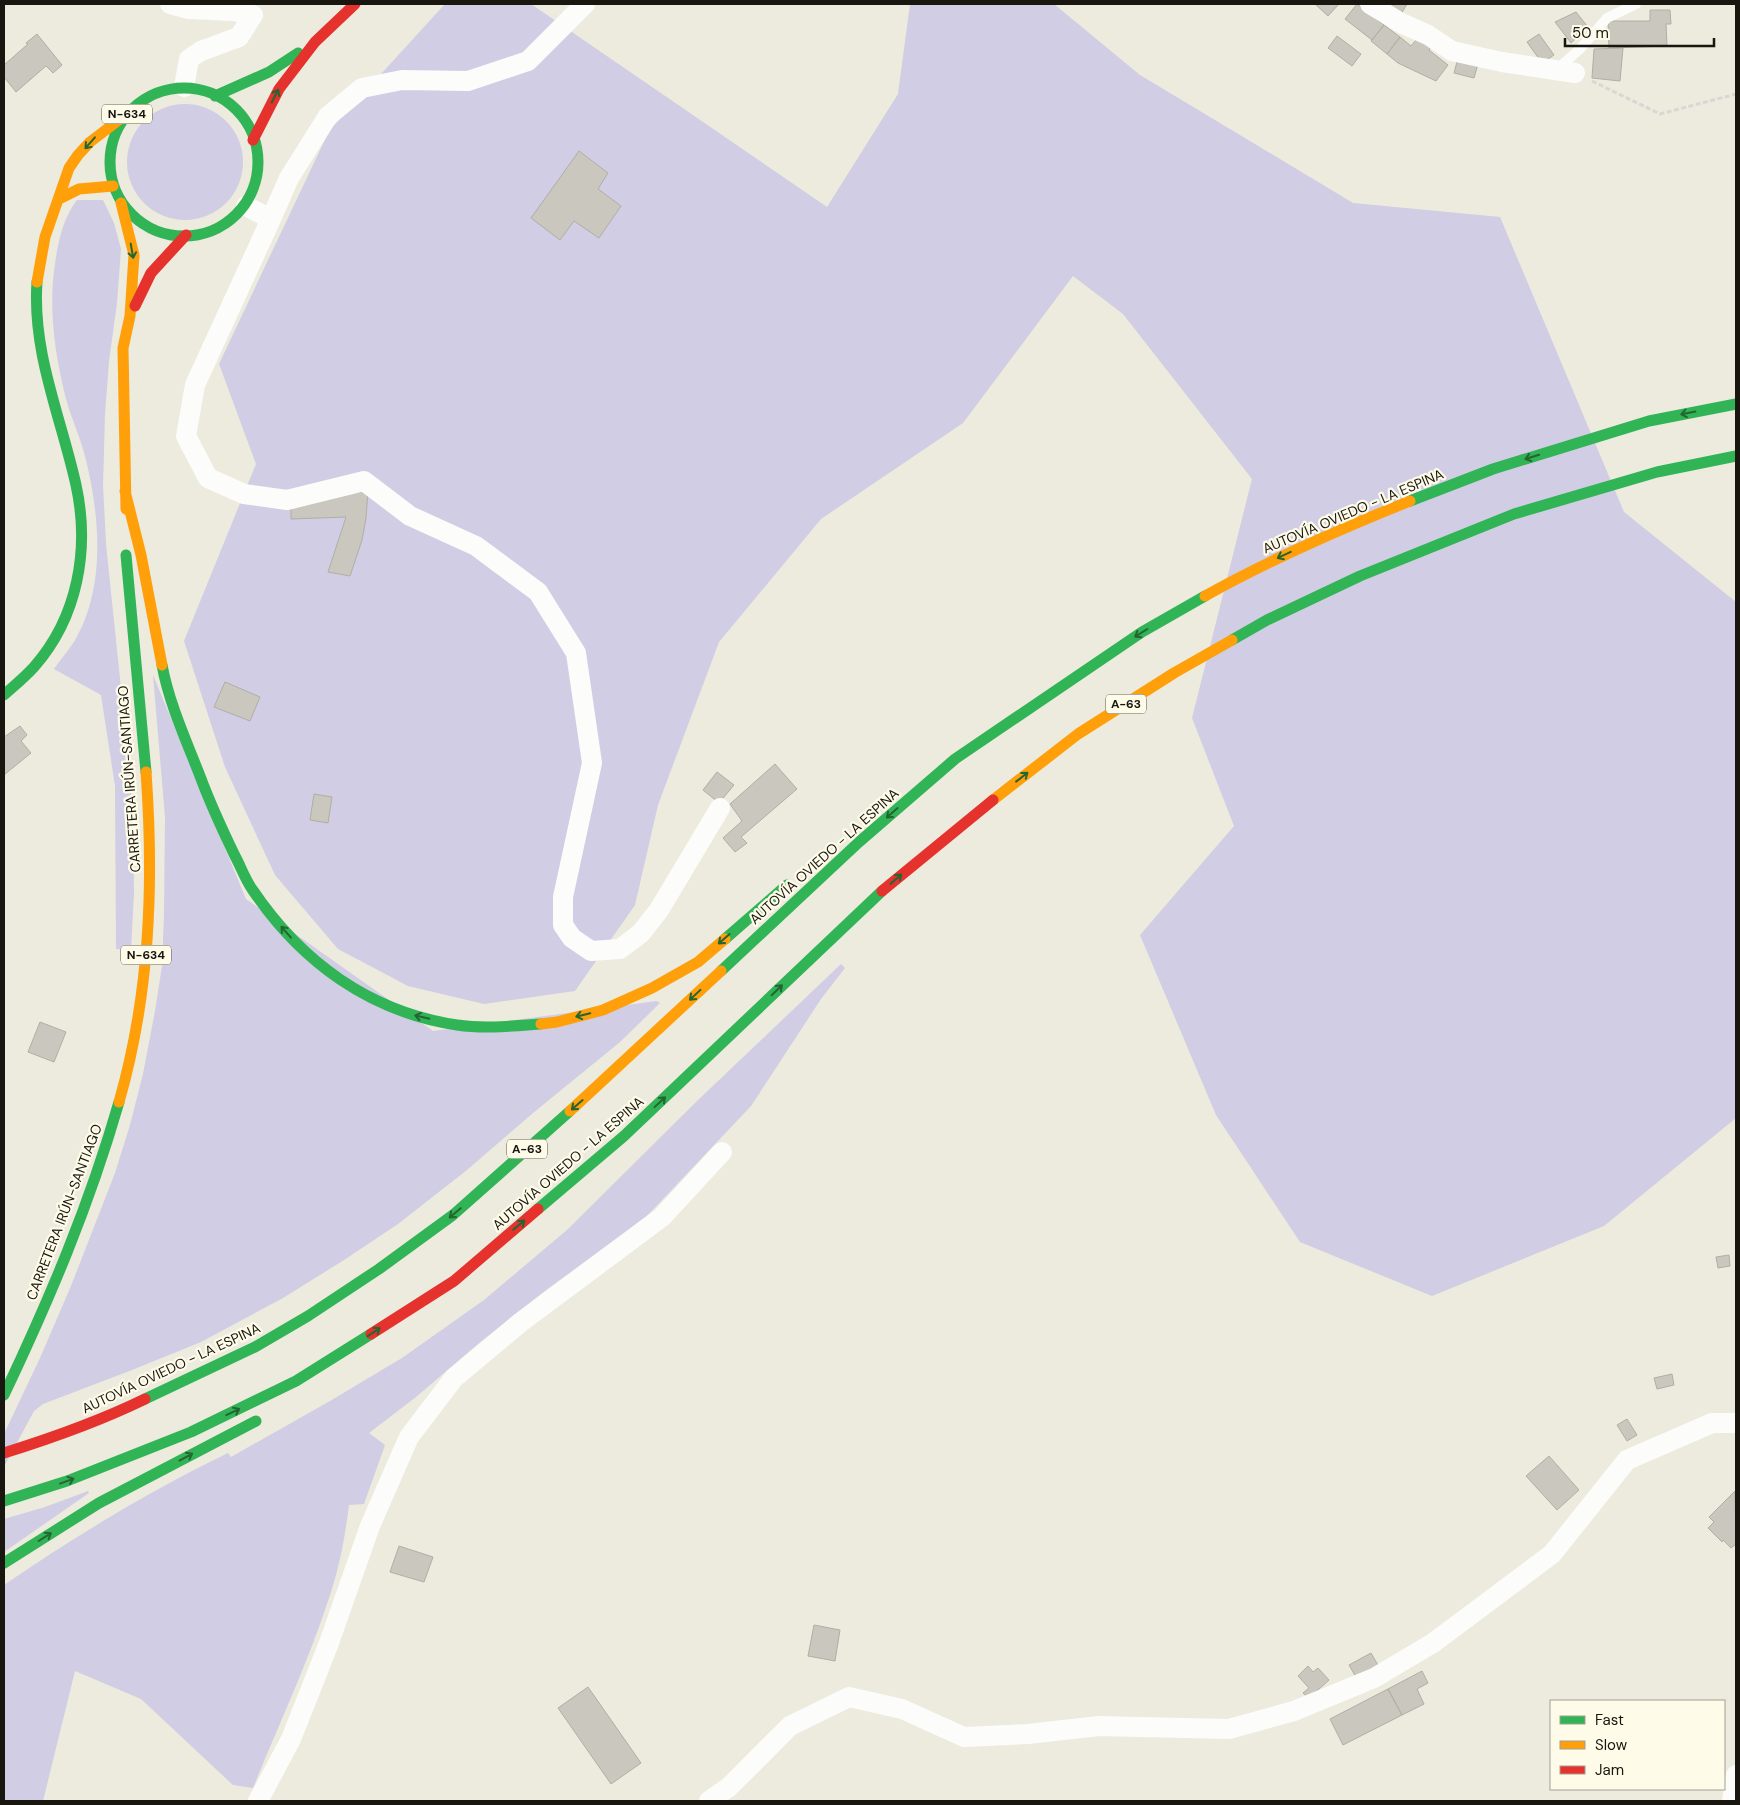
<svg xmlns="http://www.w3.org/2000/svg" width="1740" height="1805" viewBox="0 0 1740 1805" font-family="'DM Sans',sans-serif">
	<rect width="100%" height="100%" fill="#edeade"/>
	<!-- green -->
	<path fill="#d0cde4" d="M445 4H531L827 207 898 94 910 4H1054L1140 75 1353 203 1500 217 1624 512 1736 602V1118L1604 1226 1432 1296 1300 1242 1216 1115 1140 935 1234 826 1192 718 1252 479 1123 314 1073 276 963 423 821 519 719 642 658 805 635 905 575 991 484 1004 408 986 338 949 275 875 225 767 184 641 256 464 219 364 329 131Z
		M127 162a58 58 0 1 1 116 0a58 58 0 1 1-116 0Z
		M77 200H103L114 223 121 249 117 303 109 361 105 414 103 485 106 544 130 775 133 820 134 893 131 950 116 949 115 786 101 695 54 669C60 660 68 651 74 642 106 588 100 518 86 460 81 439 72 420 66 399 55 355 48 308 55 264 58 242 63 218 77 200Z
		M153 675 246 899 433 1031 657 1001 660 1003 620 1042 533 1113 467 1170 398 1224 344 1260 283 1298 201 1342 132 1370 43 1404 34 1411 4 1467V1434L40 1358 71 1286 115 1173 130 1125 143 1074 155 1011 162 966 164 915 165 817Z
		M841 964 845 968 821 999 751 1106 646 1217 546 1290 479 1343 416 1397 369 1433 385 1445 364 1504 349 1505C345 1537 339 1570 328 1601 307 1665 278 1726 253 1788L233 1785 141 1699 75 1671 43 1801H4V1585C76 1536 149 1491 228 1453L231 1457 330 1401 402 1358 484 1300 567 1230 696 1102Z
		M88 1491 89 1493 4 1552V1519L45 1507Z"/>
	<!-- building -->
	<path fill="#cac7be" stroke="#b0aea5" d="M1315 4H1339L1328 16Z
		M1357 4 1384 25 1372 40 1345 19Z
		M1385 4H1407L1401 14Z
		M1650 10H1670L1671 24H1666L1667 46 1609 48 1608 21H1650Z
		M1576 12 1588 27 1571 43 1555 22Z
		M1384 25 1400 37 1387 54 1371 41Z
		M37 34 62 65 53 73 46 66 16 92 4 77V65L28 44 26 43Z
		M1539 34 1554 55 1542 63 1527 42Z
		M1337 36 1361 54 1352 66 1328 48Z
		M1400 37 1411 46 1416 40 1431 47 1429 50 1448 65 1436 81 1398 63 1387 54Z
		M1623 48 1620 81 1592 78 1594 49Z
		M1458 58 1478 64 1474 78 1454 73Z
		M579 151 608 173 598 189 621 206 599 238 574 221 560 240 531 218Z
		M368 491 366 518 362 540 350 576 328 572 346 517 291 519V500Z
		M225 682 260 697 250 721 214 707Z
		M20 726 27 735 21 741 31 753 4 775V737Z
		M775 764 797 789 741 837 747 843 735 852 723 838 742 821 730 804Z
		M717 772 734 785 719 803 703 790Z
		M314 794 332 797 328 823 310 820Z
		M40 1022 66 1032 54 1062 28 1052Z
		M1729 1255 1730 1266 1718 1268 1716 1257Z
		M1672 1374 1674 1385 1657 1389 1654 1378Z
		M1627 1419 1637 1435 1627 1441 1617 1425Z
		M1549 1456 1579 1490 1557 1510 1526 1476Z
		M1735 1491 1736 1544 1731 1548 1723 1540 1722 1542 1708 1528 1714 1522 1709 1517Z
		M399 1546 433 1557 424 1582 390 1572Z
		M814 1625 840 1630 835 1661 808 1656Z
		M1371 1653 1379 1667 1357 1679 1349 1665Z
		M1308 1666 1313 1672 1318 1668 1329 1680 1309 1698 1303 1693 1309 1688 1298 1676Z
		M1422 1671 1428 1683 1417 1689 1424 1704 1402 1715 1388 1689Z
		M588 1687 641 1763 611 1784 558 1708Z
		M1388 1689 1402 1715 1343 1745 1330 1719Z"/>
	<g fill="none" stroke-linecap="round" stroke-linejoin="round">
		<!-- path -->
		<path stroke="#d8d7d4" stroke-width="3" stroke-dasharray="5 2.5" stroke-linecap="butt" d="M1592 81 1660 114 1736 94"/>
		<!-- lane -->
		<path stroke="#fcfcfa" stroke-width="10" d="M1556 70 1580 49 1607 18 1636 4"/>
		<!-- street -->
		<path stroke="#fcfcfa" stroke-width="20" d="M170 4 189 9 233 11 253 15 239 37 201 51 189 59 184 87
			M1370 4 1401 23 1428 35 1452 51 1502 62 1575 73
			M246 206 271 219 289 178 328 116 362 88 402 80 468 81 528 61 585 4
			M271 219 195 385 186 436 208 478 244 494 287 500 364 481 410 516 476 546 538 592 576 653 592 763 563 897V925L572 938 591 951 620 949 641 933 659 910 720 808
			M258 1801 291 1739 329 1643 370 1526 409 1437 454 1378 521 1322 662 1217 722 1152
			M709 1801 729 1787 790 1726 849 1697 902 1709 964 1737 1028 1734 1099 1726 1229 1729 1294 1711 1374 1678 1433 1643 1552 1554 1627 1460 1712 1423H1736
			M1732 1801 1736 1775"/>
		<!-- fast -->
		<path stroke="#30b455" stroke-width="11" d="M110 162a74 74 0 1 1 148 0a74 74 0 1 1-148 0Z
			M215 96 269 72 298 53
			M1410 501 1493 469 1649 421 1736 404
			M126 555 146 772
			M1232 640 1267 620 1360 576 1514 514 1657 472 1736 456
			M162 665C169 703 186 740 200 776 210 803 222 829 235 856 241 867 245 879 252 889 301 962 370 1012 457 1025 485 1029 513 1026 541 1024
			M4 695C14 686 25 677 34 667 78 617 90 549 76 485 61 417 32 353 37 282
			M725 939 787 885
			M721 971 859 842 955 759 1142 632 1205 596
			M538 1209 624 1136 882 891
			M4 1395C50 1298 89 1206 119 1102
			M145 1399 255 1347 308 1316 379 1269 453 1215 570 1111
			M4 1501 67 1481 191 1432 296 1381 371 1334
			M4 1563 99 1503 256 1421"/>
		<!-- slow -->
		<path stroke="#ff9f0a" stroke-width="11" d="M59 199 79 189 113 186
			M121 203 134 255 130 316 123 348 126 509
			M37 282 45 237 69 168 78 155 90 142 128 113
			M125 491 141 555 162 665
			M1205 596C1271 559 1340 529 1410 501
			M993 800 1078 734 1174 673 1232 640
			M541 1024 557 1022 603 1010 652 988 698 962 725 939
			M119 1102C150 994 154 884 146 772
			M570 1111 721 971"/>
		<!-- jam -->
		<path stroke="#e5322d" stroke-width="11" d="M253 140 279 89 315 42 355 4
			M135 306 151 273 186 235
			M882 891 993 800
			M371 1334 454 1281 538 1209
			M4 1453C52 1438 100 1421 145 1399"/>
	</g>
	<!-- one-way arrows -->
	<defs><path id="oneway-shaft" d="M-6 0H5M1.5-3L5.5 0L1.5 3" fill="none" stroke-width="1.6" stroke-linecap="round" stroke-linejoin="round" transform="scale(1.25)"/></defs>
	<g stroke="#246532">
		<use href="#oneway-shaft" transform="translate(275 96) rotate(-63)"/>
		<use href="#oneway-shaft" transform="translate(90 143) rotate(131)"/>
		<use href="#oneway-shaft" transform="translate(132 251) rotate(80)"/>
		<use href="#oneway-shaft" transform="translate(1688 413) rotate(169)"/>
		<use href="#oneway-shaft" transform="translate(1532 457) rotate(163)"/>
		<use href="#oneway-shaft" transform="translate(1284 555) rotate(155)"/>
		<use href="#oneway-shaft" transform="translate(1141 633) rotate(148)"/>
		<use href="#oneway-shaft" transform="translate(1022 777) rotate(-38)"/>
		<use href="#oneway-shaft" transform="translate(892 813) rotate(139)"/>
		<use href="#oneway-shaft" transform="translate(896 879) rotate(-41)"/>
		<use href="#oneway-shaft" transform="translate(286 932) rotate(-131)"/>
		<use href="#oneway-shaft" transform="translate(724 939) rotate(139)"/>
		<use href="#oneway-shaft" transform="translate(777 990) rotate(-44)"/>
		<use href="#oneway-shaft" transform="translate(695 995) rotate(137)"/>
		<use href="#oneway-shaft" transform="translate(583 1015) rotate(166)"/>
		<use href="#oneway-shaft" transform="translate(422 1017) rotate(-167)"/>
		<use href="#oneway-shaft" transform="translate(660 1102) rotate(-43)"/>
		<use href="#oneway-shaft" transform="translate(577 1105) rotate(139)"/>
		<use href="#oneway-shaft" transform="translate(455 1213) rotate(140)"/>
		<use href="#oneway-shaft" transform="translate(519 1225) rotate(-40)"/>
		<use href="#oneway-shaft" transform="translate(374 1332) rotate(-33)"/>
		<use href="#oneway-shaft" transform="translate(233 1412) rotate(-25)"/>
		<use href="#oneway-shaft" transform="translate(186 1457) rotate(-28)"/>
		<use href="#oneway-shaft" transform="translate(67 1481) rotate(-20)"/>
		<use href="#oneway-shaft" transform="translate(45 1537) rotate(-32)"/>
	</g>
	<g text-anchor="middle" stroke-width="4.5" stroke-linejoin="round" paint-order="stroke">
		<!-- shield labels -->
		<g fill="#fffbe9" stroke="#5d5b50" stroke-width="1">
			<rect x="102" y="104.5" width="50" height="19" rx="4"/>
			<rect x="1106" y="694.5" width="40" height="19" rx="4"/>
			<rect x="121" y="945.5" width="50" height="19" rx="4"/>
			<rect x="507" y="1139.5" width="40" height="19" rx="4"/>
		</g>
		<g font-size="12" font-weight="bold" fill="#18160f">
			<text x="127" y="118">N-634</text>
			<text x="1126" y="708">A-63</text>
			<text x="146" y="959">N-634</text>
			<text x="527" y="1153">A-63</text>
		</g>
		<!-- street labels -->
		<g font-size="14" fill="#18160f" stroke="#fffbe9">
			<text transform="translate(1353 511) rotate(-23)" y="5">AUTOVÍA OVIEDO - LA ESPINA</text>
			<text transform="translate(129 779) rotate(-94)" y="5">CARRETERA IRÚN-SANTIAGO</text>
			<text transform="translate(824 856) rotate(-42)" y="5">AUTOVÍA OVIEDO - LA ESPINA</text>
			<text transform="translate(568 1163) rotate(-41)" y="5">AUTOVÍA OVIEDO - LA ESPINA</text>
			<text transform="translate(64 1212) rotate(-69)" y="5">CARRETERA IRÚN-SANTIAGO</text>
			<text transform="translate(171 1368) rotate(-25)" y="5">AUTOVÍA OVIEDO - LA ESPINA</text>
		</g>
	</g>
	<!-- border -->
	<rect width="1740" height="1805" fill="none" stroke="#18160f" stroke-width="10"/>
	<!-- legend -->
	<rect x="1550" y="1700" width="175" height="90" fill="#fffbe9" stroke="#a39f92"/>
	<rect x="1560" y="1716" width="25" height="8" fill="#30b455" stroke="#a39f92"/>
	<text x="1595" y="1725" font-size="15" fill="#18160f">Fast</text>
	<rect x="1560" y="1741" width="25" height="8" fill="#ff9f0a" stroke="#a39f92"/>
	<text x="1595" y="1750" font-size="15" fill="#18160f">Slow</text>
	<rect x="1560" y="1766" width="25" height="8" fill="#e5322d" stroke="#a39f92"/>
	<text x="1595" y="1775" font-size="15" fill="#18160f">Jam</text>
	<!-- scale -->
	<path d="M1565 38v8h149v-8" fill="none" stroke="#18160f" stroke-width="2.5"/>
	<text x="1572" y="38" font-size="15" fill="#18160f" stroke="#fffbe9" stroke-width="4" paint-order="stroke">50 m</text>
</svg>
